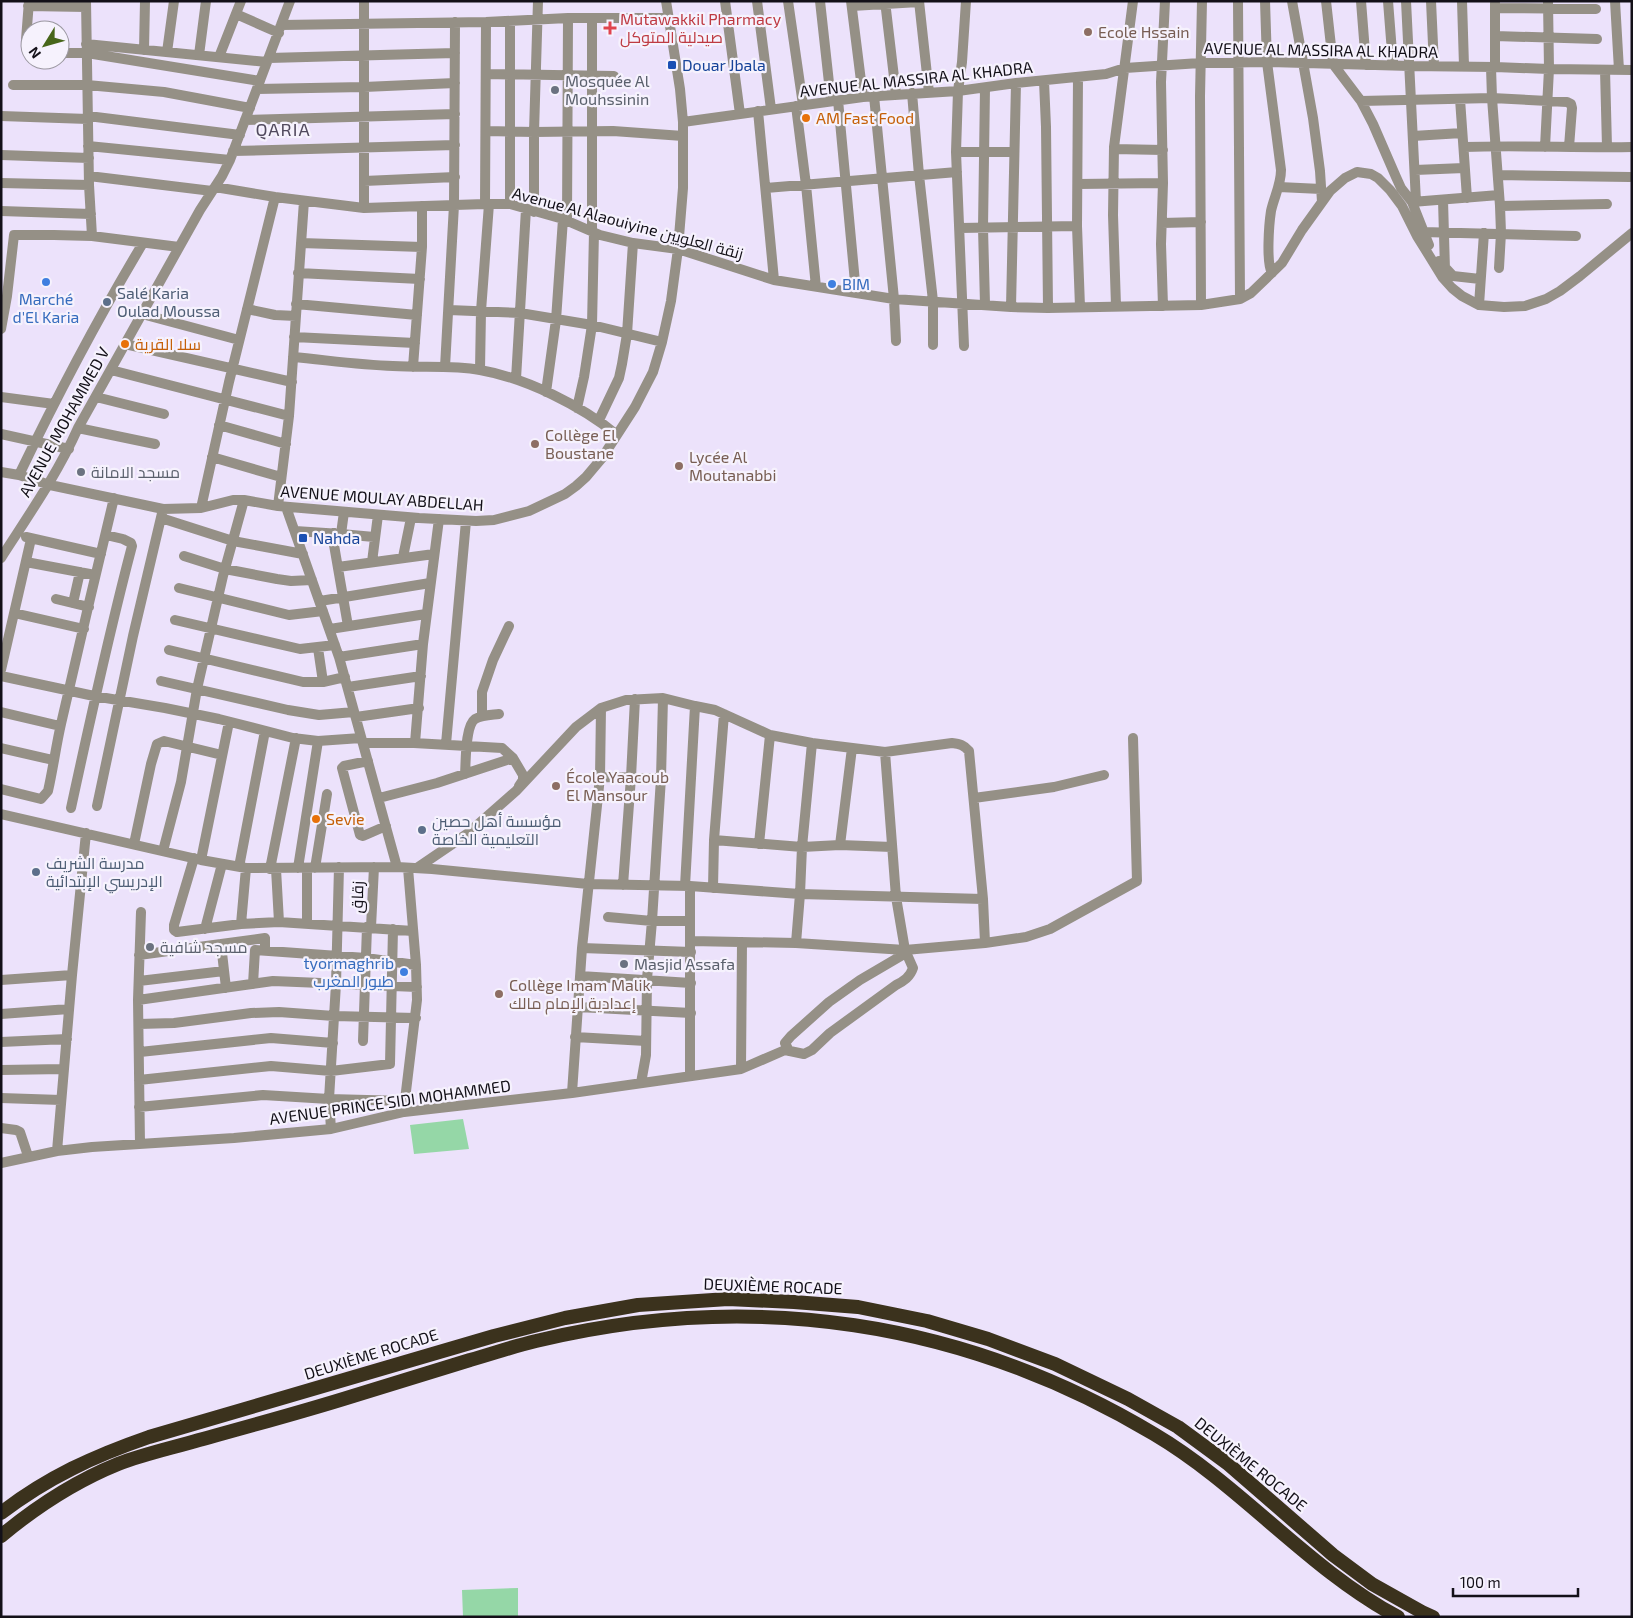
<svg xmlns="http://www.w3.org/2000/svg" width="1633" height="1618" viewBox="0 0 1633 1618" font-family="'Exo 2',Cairo,sans-serif">
	<rect width="100%" height="100%" fill="#ece2fb"/>
	<!-- green -->
	<path fill="#95d7a7" d="M463 1119 469 1149 414 1154 410 1125Z
		M518 1588V1617H463L462 1590Z"/>
	<g fill="none" stroke-linecap="round" stroke-linejoin="round">
		<!-- minor -->
		<path stroke="#959086" stroke-width="10" d="M29 1 26 40 30 48
			M86 1 89 185 92 236
			M364 1V208
			M725 1 740 114
			M757 1 771 109
			M788 1 803 105
			M820 1 831 101
			M851 1 863 97
			M885 1 896 94
			M919 1 929 93
			M1238 1 1240 299
			M1265 1 1267 62 1281 170C1281 185 1274 197 1271 211 1269 224 1266 263 1272 273
			M1292 1 1313 118 1320 171 1322 202
			M1326 1 1333 64 1361 101 1373 124 1396 177 1401 188 1412 202 1429 245
			M1361 1 1366 65
			M1388 1 1393 65
			M1406 1 1416 202
			M1431 1 1434 66
			M1462 1 1464 66
			M1615 1 1619 70
			M28 6 86 7
			M852 6 919 2
			M1495 8 1596 9
			M236 14 279 33
			M592 19V231
			M281 25 486 22 568 18H669
			M1495 36 1597 39
			M86 44 267 62
			M144 50 145 1
			M167 52 174 1
			M60 53H87L260 81
			M199 55 206 1
			M219 57 241 1
			M269 58 455 53
			M1491 67 1492 98 1500 206 1501 233 1499 268
			M1495 67V3
			M1605 70 1607 147
			M486 74 614 76
			M1078 77 1077 226 1080 307
			M1044 81 1046 127 1048 308
			M13 85H87L164 92 250 108
			M985 88 983 228 985 304
			M257 89 364 87 455 83
			M912 93 919 175 933 301V345
			M874 96 894 299 896 341
			M1460 99 1467 198
			M838 100 856 293
			M1361 101 1492 98 1567 102 1571 104 1572 108 1569 147
			M796 106 806 185 816 287
			M758 111 774 280
			M1 116 88 119
			M88 116 240 135
			M245 120 455 114
			M683 122 863 97 958 91 1016 83 1106 74 1125 68 1200 63 1267 62 1410 66 1495 67 1549 69 1632 70
			M486 131 534 132 613 131 683 136
			M1413 136 1462 133
			M88 146 230 160
			M1464 147C1520 145 1576 148 1632 147
			M1545 147 1549 69 1548 1
			M1114 149 1163 150
			M233 151 455 145
			M956 152H1013
			M1 155 89 158
			M1415 170 1464 168
			M1498 175 1630 177
			M89 176 212 191
			M364 181 455 177
			M1 183 89 185
			M1078 184 1163 183
			M215 187 275 197 364 208 485 204H510L563 219 600 235 633 243 678 249 774 280 894 299 1011 307 1048 308 1201 305 1240 299 1251 293 1282 263 1302 230 1330 191 1345 178 1357 172 1371 174 1378 178 1390 190 1402 206 1417 236 1443 278 1452 288 1462 296 1479 305 1504 307 1525 306 1546 299 1560 291 1580 276 1632 233
			M1279 187 1321 189
			M766 188 957 172
			M1443 200 1445 270
			M1412 202 1499 195
			M485 204 486 22
			M510 204V21
			M1500 206 1607 204
			M1 211 91 214
			M534 212V132L538 1
			M567 221 568 18
			M1162 223 1201 222
			M960 228 1077 226
			M1423 232 1576 236
			M301 243 422 247
			M1439 261 1453 276 1480 279
			M298 273 420 279
			M296 304 417 315
			M1201 305 1200 96 1202 1
			M1479 305 1484 233
			M1116 306 1113 215 1114 147 1133 1
			M1163 306 1161 244 1163 183 1161 82 1165 1
			M1011 307 1016 83
			M247 309 275 315 296 316
			M449 310 520 313 592 325 662 342
			M142 314 239 340
			M1 329 7 296 14 235H54L92 236 179 247
			M294 337 415 343
			M125 344 292 382
			M964 346 956 152 958 91 962 62 966 1
			M293 357C326 360 360 365 393 366 422 368 452 365 480 370 526 378 582 406 617 435
			M413 367 422 247V206
			M445 367 454 205 455 22
			M111 370 289 416
			M480 370 481 311 489 204
			M516 379 526 209
			M546 392 556 320 563 219
			M1 397 54 404
			M96 397 164 414
			M577 408 584 377 592 325 594 232
			M599 420 619 378 622 364 627 334 633 243
			M219 425 286 444
			M78 428 155 444
			M1 434 69 449
			M212 457 281 477
			M1 472 19 475 50 485 163 509 201 508 233 500H244L278 506 419 518 476 521 494 520 529 511 565 494 576 486 586 477 602 458 635 407 653 372 662 342 671 301 678 249 683 188V122L680 89 666 1
			M19 475C57 396 98 318 143 243
			M278 506 289 416 304 201
			M286 507 339 657 397 867
			M201 508 229 382 275 197
			M161 518 233 541 303 554
			M295 531 341 534 344 512
			M334 533V545L348 626
			M341 534 374 537
			M26 537 101 554
			M184 556 225 569 277 579 291 581 312 580
			M403 557 411 518
			M1 558C28 516 57 475 78 428L200 210 222 176 230 160 290 1
			M26 562 95 575
			M372 562 378 515
			M338 567 434 554
			M179 588 289 615 323 611
			M56 599 89 607
			M320 601 430 583
			M73 603 80 572
			M14 613 84 629
			M175 620 300 649 335 645
			M330 629 426 614
			M318 648 323 682
			M169 650 303 682H323L345 677
			M339 657 423 644
			M1 670 31 539
			M1 676 94 696 165 708 219 719 293 738 318 741 361 738
			M161 681 288 710 319 715 354 712
			M348 687 421 676
			M695 706 715 710 770 735
			M1 712 60 726
			M482 716V692L493 660 509 626
			M356 717 419 708
			M363 743H414L502 748 513 758 523 775V780L519 786
			M415 743 423 644 439 519
			M446 744 466 521
			M1 748 53 760
			M368 761 344 766 342 768 360 835 363 836 386 826
			M465 774C466 761 465 726 475 719 482 715 491 715 499 714
			M600 777 661 778
			M1 789 41 799 48 791C53 769 56 746 61 724 78 649 96 573 114 498
			M379 798 437 783 513 758
			M974 798 1054 787 1104 775
			M97 806 133 636 163 509
			M71 808C90 720 109 633 132 546L131 543 123 539 106 535
			M1 814 201 860 246 868 397 867 432 869 588 884 690 886 800 894 983 899 985 943
			M714 840 724 714
			M134 844 151 764 157 744 164 741 222 755
			M759 844 770 735 812 743 885 752 952 743C960 744 964 745 969 751L983 899
			M840 845 852 748
			M163 851 181 782 197 689 223 576 244 500
			M194 858 174 925V930L177 932 241 924 279 922 413 931
			M201 860 229 722
			M239 867 265 731
			M298 868 318 741
			M307 868V924
			M315 868 327 794
			M417 868 467 834 516 791 576 727 601 708 626 700 663 698 695 706 685 886
			M270 869 296 738
			M276 869 279 922
			M623 885 631 777 635 699
			M713 888 714 840 802 847 840 845 892 847
			M608 917 652 921H690
			M241 924 246 868
			M371 927 374 867
			M205 929 222 864
			M691 941 796 943 905 950 985 943 1026 937 1050 929 1137 881 1133 738
			M796 943 800 894 802 847 812 743
			M221 944 226 988
			M582 948 691 952
			M139 955 265 938V951
			M580 976 691 983
			M1 980 72 975
			M139 981 224 971
			M253 984 255 950 366 958 416 965
			M138 1000 273 981 417 987
			M578 1007 691 1013
			M1 1014 69 1009
			M139 1024 174 1023 251 1013 279 1012 334 1016 416 1018
			M575 1037 646 1041
			M363 1041 367 927
			M1 1042 67 1039
			M789 1051 785 1043 791 1036 829 1002 860 980 906 953
			M140 1052 271 1038 333 1043
			M741 1069 742 942
			M1 1070 64 1069
			M690 1076V886
			M139 1080 271 1066 331 1071 390 1064 393 929
			M641 1083 646 1055 647 979 652 921 661 778 663 698
			M572 1093 582 948 600 777 601 708
			M1 1098 61 1100
			M139 1107 263 1095 329 1099 405 1101
			M404 1108 417 1000 416 965 408 868
			M1 1128 16 1130 20 1132 28 1156
			M331 1129 329 1099 336 984 339 867
			M140 1143 138 1000 141 912
			M57 1151 72 975 86 833
			M1 1163 57 1151 92 1147 234 1138 331 1129 404 1112 572 1093 741 1069 785 1050 804 1054 812 1050 830 1033 896 985C904 981 910 977 913 968L905 950 896 897 885 752"/>
		<!-- highway -->
		<path stroke="#3b321d" stroke-width="14" d="M1 1513C48 1477 94 1456 149 1437L494 1336 565 1318 638 1305 728 1299 794 1302 858 1307 927 1321 988 1339 1055 1364 1128 1399 1178 1427 1227 1463 1333 1555 1372 1584 1422 1612 1433 1617
			M1 1536C36 1507 76 1481 118 1464 144 1454 172 1448 199 1440 250 1426 302 1412 353 1396 392 1384 431 1372 470 1360 492 1354 514 1346 536 1341 752 1289 963 1320 1154 1434 1242 1486 1308 1569 1398 1617"/>
	</g>
	<!-- markers -->
	<path fill="#e0444e" stroke="#f6f2fd" stroke-width="2" d="M607.5 20.5h5v5h5v5h-5v5h-5v-5h-5v-5h5z"/>
	<g fill="#8d6e63" stroke="#f6f2fd" stroke-width="2">
		<circle cx="1088" cy="32" r="5"/>
		<circle cx="535" cy="444" r="5"/>
		<circle cx="679" cy="466" r="5"/>
		<circle cx="556" cy="786" r="5"/>
		<circle cx="499" cy="994" r="5"/>
	</g>
	<g fill="#1a4fb4" stroke="#f6f2fd" stroke-width="2">
		<rect x="667" y="60" width="10" height="10" rx="2.5"/>
		<rect x="298" y="533" width="10" height="10" rx="2.5"/>
	</g>
	<g fill="#6b7280" stroke="#f6f2fd" stroke-width="2">
		<circle cx="555" cy="90" r="5"/>
		<circle cx="81" cy="472" r="5"/>
		<circle cx="150" cy="947" r="5"/>
		<circle cx="624" cy="964" r="5"/>
	</g>
	<g fill="#e8710a" stroke="#f6f2fd" stroke-width="2">
		<circle cx="806" cy="118" r="5"/>
		<circle cx="125" cy="344" r="5"/>
		<circle cx="316" cy="819" r="5"/>
	</g>
	<g fill="#3f7fe0" stroke="#f6f2fd" stroke-width="2">
		<circle cx="46" cy="282" r="5"/>
		<circle cx="832" cy="284" r="5"/>
		<circle cx="404" cy="972" r="5"/>
	</g>
	<g fill="#5c6f8a" stroke="#f6f2fd" stroke-width="2">
		<circle cx="107" cy="302" r="5"/>
		<circle cx="422" cy="830" r="5"/>
		<circle cx="36" cy="872" r="5"/>
	</g>
	<g text-anchor="middle" stroke-width="4.5" stroke-linejoin="round" paint-order="stroke">
		<!-- health labels -->
		<g font-size="16" fill="#be3a42" stroke="#f6f2fd" text-anchor="start">
			<text x="620" y="25">Mutawakkil Pharmacy<tspan x="620" dy="18">صيدلية المتوكل</tspan></text>
		</g>
		<!-- education labels -->
		<g font-size="16" fill="#785e54" stroke="#f6f2fd" text-anchor="start">
			<text x="1098" y="38">Ecole Hssain</text>
			<text x="545" y="441">Collège El<tspan x="545" dy="18">Boustane</tspan></text>
			<text x="689" y="463">Lycée Al<tspan x="689" dy="18">Moutanabbi</tspan></text>
			<text x="566" y="783">École Yaacoub<tspan x="566" dy="18">El Mansour</tspan></text>
			<text x="509" y="991">Collège Imam Malik<tspan x="509" dy="18">إعدادية الإمام مالك</tspan></text>
		</g>
		<!-- street labels -->
		<g font-size="16" fill="#131018" stroke="#f6f2fd">
			<text transform="translate(1321 50) rotate(1)" y="6">AVENUE AL MASSIRA AL KHADRA</text>
			<text transform="translate(916 79) rotate(-6)" y="6">AVENUE AL MASSIRA AL KHADRA</text>
			<text transform="translate(628 223) rotate(15)" y="6">Avenue Al Alaouiyine زنقة العلويين</text>
			<text transform="translate(64 422) rotate(-61)" y="6">AVENUE MOHAMMED V</text>
			<text transform="translate(382 498) rotate(4)" y="6">AVENUE MOULAY ABDELLAH</text>
			<text transform="translate(357 897) rotate(-88)" y="6">زقاق</text>
			<text transform="translate(390 1102) rotate(-8)" y="6">AVENUE PRINCE SIDI MOHAMMED</text>
			<text transform="translate(773 1286) rotate(2)" y="6">DEUXIÈME ROCADE</text>
			<text transform="translate(371 1354) rotate(-17)" y="6">DEUXIÈME ROCADE</text>
			<text transform="translate(1251 1464) rotate(39)" y="6">DEUXIÈME ROCADE</text>
		</g>
		<!-- transit labels -->
		<g font-size="16" fill="#164399" stroke="#f6f2fd" text-anchor="start">
			<text x="682" y="71">Douar Jbala</text>
			<text x="313" y="544">Nahda</text>
		</g>
		<!-- worship labels -->
		<g font-size="16" fill="#5b616d" stroke="#f6f2fd" text-anchor="start">
			<text x="565" y="87">Mosquée Al<tspan x="565" dy="18">Mouhssinin</tspan></text>
			<text x="91" y="478">مسجد الامانة</text>
			<text x="160" y="953">مسجد شافية</text>
			<text x="634" y="970">Masjid Assafa</text>
		</g>
		<!-- food labels -->
		<g font-size="16" fill="#c56008" stroke="#f6f2fd" text-anchor="start">
			<text x="816" y="124">AM Fast Food</text>
			<text x="135" y="350">سلا القرية</text>
			<text x="326" y="825">Sevie</text>
		</g>
		<!-- shop labels -->
		<g font-size="16" fill="#366cbe" stroke="#f6f2fd" text-anchor="start">
			<text x="842" y="290">BIM</text>
			<text x="46" y="305" text-anchor="middle">Marché<tspan x="46" dy="18">d'El Karia</tspan></text>
			<text x="394" y="969" text-anchor="end">tyormaghrib<tspan x="394" dy="18">طيور المغرب</tspan></text>
		</g>
		<!-- service labels -->
		<g font-size="16" fill="#4e5e75" stroke="#f6f2fd" text-anchor="start">
			<text x="117" y="299">Salé Karia<tspan x="117" dy="18">Oulad Moussa</tspan></text>
			<text x="432" y="827">مؤسسة أهل حصين<tspan x="432" dy="18">التعليمية الخاصة</tspan></text>
			<text x="46" y="869">مدرسة الشريف<tspan x="46" dy="18">الإدريسي الإبتدائية</tspan></text>
		</g>
		<!-- neighbourhood labels -->
		<g font-size="18" letter-spacing="1" fill="#524a5f" stroke="#f6f2fd">
			<text x="283" y="136">QARIA</text>
		</g>
	</g>
	<!-- border -->
	<rect width="1633" height="1618" fill="none" stroke="#131018" stroke-width="5"/>
	<!-- north arrow -->
	<g transform="translate(45 45) rotate(233)"><circle r="24" fill="#f6f2fd" stroke="#9b98a1"/>
	<path d="M0-4L9 19L0 12L-9 19Z" fill="#47661a"/>
	<text y="-8" font-size="14" font-weight="bold" text-anchor="middle" fill="#131018">N</text>
	</g>
	<!-- scale -->
	<path d="M1453 1588v8h125v-8" fill="none" stroke="#131018" stroke-width="2.5"/>
	<text x="1460" y="1588" font-size="15" fill="#131018" stroke="#f6f2fd" stroke-width="4" paint-order="stroke">100 m</text>
</svg>
